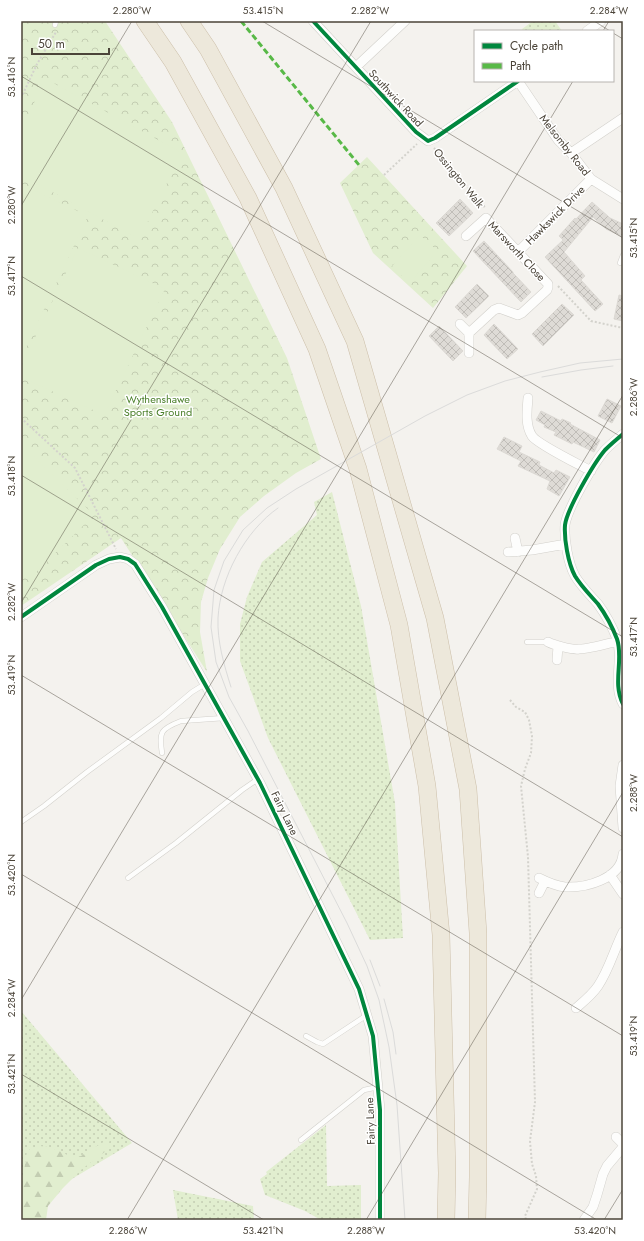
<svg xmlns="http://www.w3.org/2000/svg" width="644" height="1241" viewBox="0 0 644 1241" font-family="Jost,sans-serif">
	<defs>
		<pattern id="grass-dots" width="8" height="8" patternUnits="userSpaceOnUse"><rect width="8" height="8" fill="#e1eecf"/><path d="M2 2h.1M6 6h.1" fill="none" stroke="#c3cdb2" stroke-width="1.8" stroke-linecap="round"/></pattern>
		<pattern id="forest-firs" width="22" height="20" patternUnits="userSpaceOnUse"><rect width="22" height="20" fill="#e1eecf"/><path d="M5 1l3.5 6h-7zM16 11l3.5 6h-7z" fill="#c3cdb2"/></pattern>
		<pattern id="park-crowns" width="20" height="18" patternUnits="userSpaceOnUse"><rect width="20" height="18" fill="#e1eecf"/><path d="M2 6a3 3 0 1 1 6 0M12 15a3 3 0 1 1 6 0" fill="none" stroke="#c3cdb2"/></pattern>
		<pattern id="building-cross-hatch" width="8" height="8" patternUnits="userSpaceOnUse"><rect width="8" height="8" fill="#dedbd6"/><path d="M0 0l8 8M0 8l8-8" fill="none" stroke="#c0bdb8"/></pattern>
	</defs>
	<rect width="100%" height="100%" fill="#f4f2ee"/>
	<!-- grass -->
	<path fill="url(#grass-dots)" d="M533 21H555L562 31H523L522 29Z
		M332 492 361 606 395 803 403 938 370 940 268 738 240 661V624L247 597 262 562 317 515 314 502Z
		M21 1011 132 1143 30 1204 21 1220Z
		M326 1125 327 1186 361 1185V1220H321L305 1211 265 1195 260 1179 267 1174 266 1172Z
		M173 1190 253 1206 254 1220H178Z"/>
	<!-- forest -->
	<path fill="url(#forest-firs)" d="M110 1138 108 1148 106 1151 82 1169 63 1188 48 1206 46 1220H21V1191L27 1151C42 1140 59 1151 73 1158L81 1156Z"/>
	<!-- park -->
	<path fill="url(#park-crowns)" d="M21 21H105L172 122 287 358 321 459 296 473 264 496 240 517 220 549 208 578 201 602 200 632 207 672 121 538 21 606Z
		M367 157 467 266 433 308 373 253 340 183Z"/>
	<!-- garden -->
	<path fill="#e1eecf" d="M46 79 182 153 139 239 21 175V129Z
		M21 184 88 216 23 354 21 352Z
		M420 235 438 251 409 283 392 266Z
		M78 248 165 289 104 415 21 377V367Z
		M21 444 94 515 31 577 21 567Z"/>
	<!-- building -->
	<path fill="url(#building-cross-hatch)" stroke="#dcd9d4" d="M460 199 473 213 449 236 436 223Z
		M592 202 610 218 623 224V237L606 229 593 217 564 252 585 276 581 280 603 304 595 311 545 257 563 240 559 236 575 218 576 219Z
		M484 241 513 272V273L531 292 521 302 473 251Z
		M477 284 489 296 466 318 455 307Z
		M619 295 623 296V321L614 319Z
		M562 304 574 315 543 346 532 334Z
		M494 324 518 349 507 359 484 335Z
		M439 326 463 351 453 361 429 336Z
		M607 399 621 406 612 423 598 416Z
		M541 411 561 421 562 419 571 423 570 424 600 440 594 452 573 442 572 444 554 435 556 432 544 427 545 425 536 420Z
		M504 437 522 446 519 452 540 462 539 465 554 473 556 470 570 477 559 496 547 489 550 481 518 466 521 461 497 449Z"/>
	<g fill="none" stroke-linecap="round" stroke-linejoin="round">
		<defs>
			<path id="lane" d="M55 25 56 21
				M620 263 623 255
				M527 642H548
				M162 753C159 732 160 729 181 721L224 718
				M21 822 44 806 87 772 161 718 192 692 205 684
				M128 878 176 843 242 790 258 779
				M306 1036 317 1042 323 1044 367 1015
				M301 1140 364 1090 378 1087"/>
			<path id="street" d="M313 21 416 132 428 141 435 138 518 81
				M587 31 601 21
				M356 67 405 21
				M518 81 558 140 571 153 591 179 623 199
				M571 153 623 118
				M466 236 486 218 548 284V287L547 290 522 313 518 315 499 308 494 310 469 333V353
				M518 252 591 179
				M460 324 469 333
				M528 398C527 410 525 425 532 436 537 444 580 465 591 471
				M623 434C617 439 610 445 605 450 594 463 567 509 565 525 564 539 568 563 575 576 581 586 590 595 598 604 606 615 612 626 617 639 624 659 612 683 623 704
				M515 538 518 552
				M508 552 532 550 566 544
				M21 617 96 565 109 559 120 557 128 559 135 564 162 607 260 783 359 989 373 1036 380 1110V1220
				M548 642C554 645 572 650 579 649 590 649 606 644 618 641
				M557 660 558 646
				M623 765 620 786 623 828
				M610 875 623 894
				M539 878C547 882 556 886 565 887 586 888 621 879 623 854
				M539 893 545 881
				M576 1008C583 1002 592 995 598 986 609 970 614 950 623 932
				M616 1137 623 1144
				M584 1220 593 1207 597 1195 603 1174 607 1166 623 1147"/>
			<path id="highway" d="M145 21 173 62 248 198 317 349 358 469 399 625 427 786 441 935 447 1173 446 1220
				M189 21 208 49 284 188 355 341 435 618 468 789 478 933V1177L477 1220"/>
		</defs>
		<!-- lane casing -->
		<use href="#lane" stroke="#d2d0cb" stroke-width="5.5"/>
		<!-- street casing -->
		<use href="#street" stroke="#d2d0cb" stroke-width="10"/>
		<!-- highway casing -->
		<use href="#highway" stroke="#ccbfa9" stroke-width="18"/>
		<!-- path -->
		<path stroke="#d3d2cc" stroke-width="2" stroke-dasharray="2 2" stroke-linecap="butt" d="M21 98 37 64 56 32
			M434 148 484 206 485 209
			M384 175 417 144
			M558 286 591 321 623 328
			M21 418 75 468 116 549
			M510 700 516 707 525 712 529 720 532 736 531 753 525 769 521 786 528 857 535 1102 530 1141 532 1164 536 1176 537 1189 525 1216 526 1220"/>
		<!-- lane -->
		<use href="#lane" stroke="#fdfdfc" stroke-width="4.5"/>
		<!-- street -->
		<use href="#street" stroke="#fdfdfc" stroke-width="9"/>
		<!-- highway -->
		<use href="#highway" stroke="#ede8db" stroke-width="17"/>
		<!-- tram -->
		<path stroke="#dbdbda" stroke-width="1" d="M542 377 581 370 613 366
			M231 687C224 665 217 641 218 618 220 578 245 531 278 508
			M370 960 380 986
			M384 999 393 1032 396 1054
			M405 1220 397 1105 389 1047 379 1000 367 966 347 923 248 731 229 697 216 662 211 627 214 590 224 561 243 530 267 508 296 489 425 416 467 395 505 381 540 372 580 363 623 359"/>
		<!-- quiet -->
		<path stroke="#58b947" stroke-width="3" stroke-dasharray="6 3" stroke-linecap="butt" d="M241 21 359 165"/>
		<defs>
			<path id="cycleway" d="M313 21 416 132 428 141 435 138 518 81
				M623 434C617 439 610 445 605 450 594 463 567 509 565 525 564 539 568 563 575 576 581 586 590 595 598 604 606 615 612 626 617 639 624 659 612 683 623 704
				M21 617 96 565 109 559 120 557 128 559 135 564 162 607 260 783 359 989 373 1036 380 1110V1220"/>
		</defs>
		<!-- cycleway casing -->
		<use href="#cycleway" stroke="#fff" stroke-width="6"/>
		<!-- cycleway -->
		<use href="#cycleway" stroke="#00873e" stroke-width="4"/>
	</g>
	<!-- ticks -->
	<path fill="none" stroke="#4b4439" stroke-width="1" stroke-opacity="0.45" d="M262 21 623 238M594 21 610 31M603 31 609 21M613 33 623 39M21 76 623 438M21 206 132 21M21 276 623 637M21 475 623 837M21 603 371 21M21 675 623 1036M21 874 597 1220M21 1000 573 81M21 1074 264 1220M127 1220 623 395M366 1220 623 792M604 1220 623 1189"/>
	<g text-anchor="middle" stroke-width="3" stroke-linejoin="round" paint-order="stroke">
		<!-- street labels -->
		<g font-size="11" fill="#4b4439" stroke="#fff">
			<text transform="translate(396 98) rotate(47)" y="4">Southwick Road</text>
			<text transform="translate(565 145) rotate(52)" y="4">Melsomby Road</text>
			<text transform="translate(459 178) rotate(51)" y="4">Ossington Walk</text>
			<text transform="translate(555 215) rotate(-45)" y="4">Hawkswick Drive</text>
			<text transform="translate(517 251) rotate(47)" y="4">Marsworth Close</text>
			<text transform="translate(285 813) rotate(64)" y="4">Fairy Lane</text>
			<text transform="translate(370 1121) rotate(-92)" y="4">Fairy Lane</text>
		</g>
		<!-- park labels -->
		<g font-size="11" fill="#4a7f2a" stroke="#fff">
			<text x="158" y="403">Wythenshawe<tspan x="158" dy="13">Sports Ground</tspan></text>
		</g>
	</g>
	<!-- border -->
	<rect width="644" height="1241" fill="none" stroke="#ffffff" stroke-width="44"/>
	<!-- legend -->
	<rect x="474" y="30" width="140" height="52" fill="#ffffff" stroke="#b7b4b0"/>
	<rect x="482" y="43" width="20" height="6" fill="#00873e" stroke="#b7b4b0"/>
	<text x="510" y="50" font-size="12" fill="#4b4439">Cycle path</text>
	<rect x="482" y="63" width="20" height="6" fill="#58b947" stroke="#b7b4b0"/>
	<text x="510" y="70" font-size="12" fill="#4b4439">Path</text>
	<!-- scale -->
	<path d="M32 48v6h77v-6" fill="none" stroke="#4b4439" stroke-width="2"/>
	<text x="38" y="48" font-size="12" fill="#4b4439" stroke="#ffffff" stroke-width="3" paint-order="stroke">50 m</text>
	<rect x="22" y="22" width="600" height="1197" fill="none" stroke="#4b4439" stroke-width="1.5"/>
	<g font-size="10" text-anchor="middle" fill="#4b4439">
		<text x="132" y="14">2.280°W</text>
		<text x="263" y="14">53.415°N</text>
		<text x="370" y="14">2.282°W</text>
		<text x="609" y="14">2.284°W</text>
		<text transform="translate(11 77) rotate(-90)" y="4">53.416°N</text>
		<text transform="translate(11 205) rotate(-90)" y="4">2.280°W</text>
		<text transform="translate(633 238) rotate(-90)" y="4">53.415°N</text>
		<text transform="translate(11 276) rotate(-90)" y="4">53.417°N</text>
		<text transform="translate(633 397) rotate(-90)" y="4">2.286°W</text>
		<text transform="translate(11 476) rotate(-90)" y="4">53.418°N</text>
		<text transform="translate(11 602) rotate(-90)" y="4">2.282°W</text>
		<text transform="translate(633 637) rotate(-90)" y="4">53.417°N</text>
		<text transform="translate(11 675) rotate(-90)" y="4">53.419°N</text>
		<text transform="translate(633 793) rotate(-90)" y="4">2.288°W</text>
		<text transform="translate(11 875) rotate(-90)" y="4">53.420°N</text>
		<text transform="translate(11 998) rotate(-90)" y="4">2.284°W</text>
		<text transform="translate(633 1036) rotate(-90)" y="4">53.419°N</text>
		<text transform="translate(11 1074) rotate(-90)" y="4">53.421°N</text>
		<text x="128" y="1234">2.286°W</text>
		<text x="263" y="1234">53.421°N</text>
		<text x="366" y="1234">2.288°W</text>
		<text x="595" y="1234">53.420°N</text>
	</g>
</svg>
